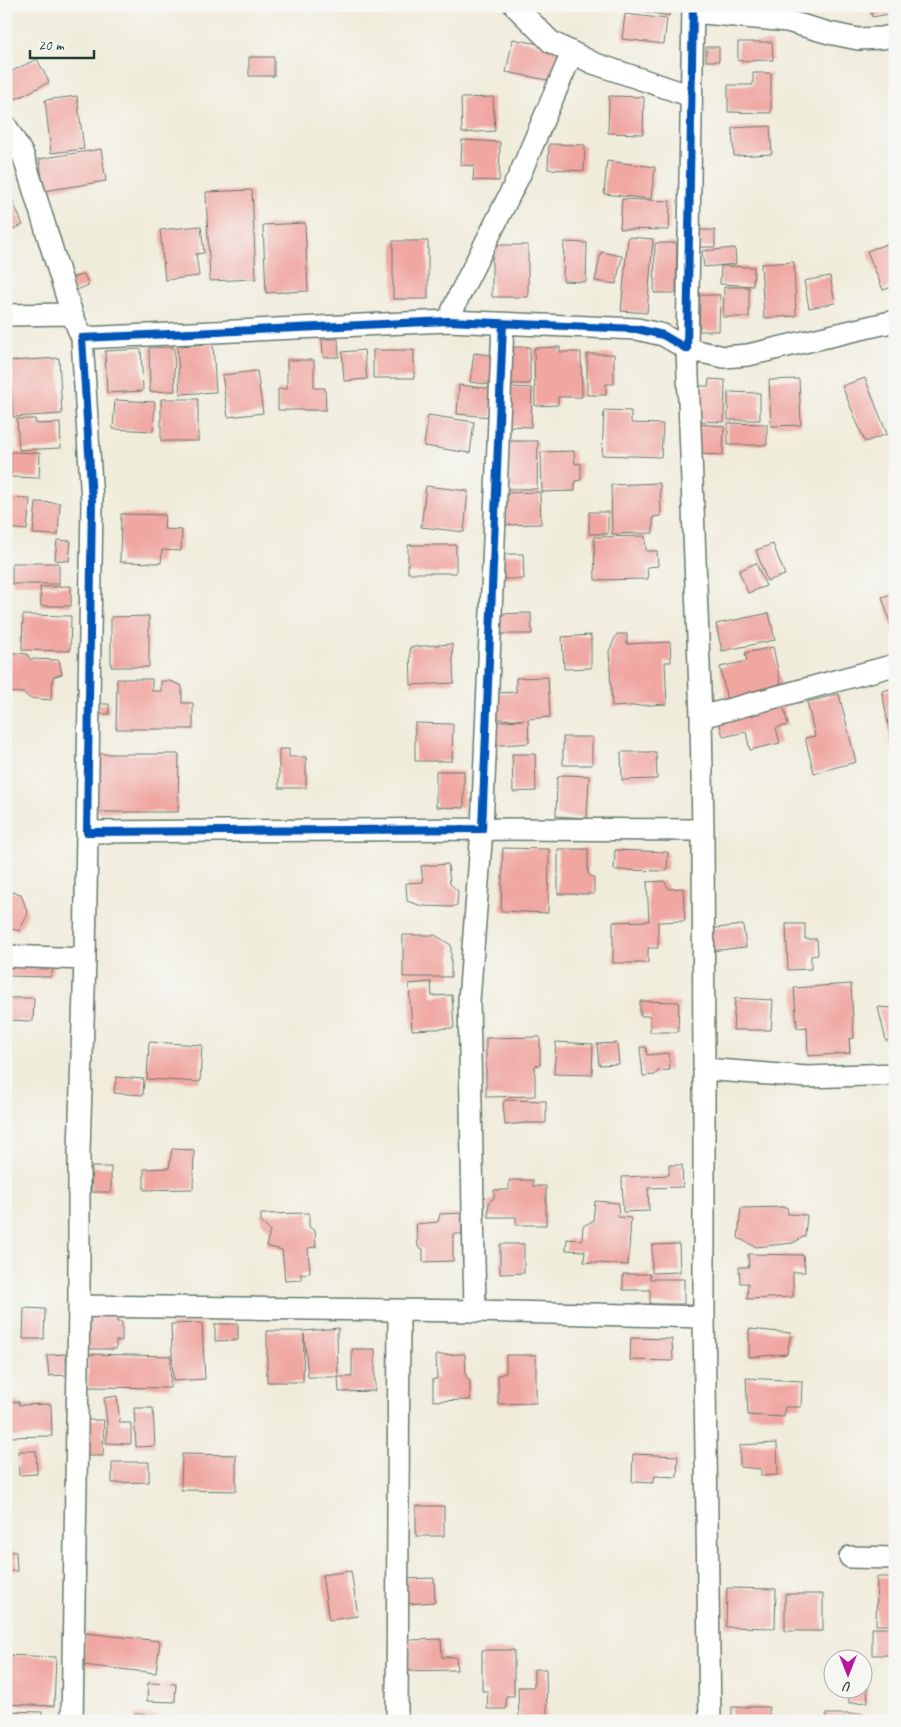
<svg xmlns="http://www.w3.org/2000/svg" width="901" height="1727" viewBox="0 0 901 1727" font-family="Caveat,sans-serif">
	<rect width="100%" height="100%" fill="#f6f6f2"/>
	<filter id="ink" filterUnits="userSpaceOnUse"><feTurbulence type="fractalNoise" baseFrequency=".02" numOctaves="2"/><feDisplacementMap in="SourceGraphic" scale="10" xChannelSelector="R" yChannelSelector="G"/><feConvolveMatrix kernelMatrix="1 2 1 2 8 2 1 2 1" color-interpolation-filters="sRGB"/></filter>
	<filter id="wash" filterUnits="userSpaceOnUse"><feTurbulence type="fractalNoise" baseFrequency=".0096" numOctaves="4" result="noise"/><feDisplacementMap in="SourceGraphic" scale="20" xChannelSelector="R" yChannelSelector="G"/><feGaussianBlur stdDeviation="1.12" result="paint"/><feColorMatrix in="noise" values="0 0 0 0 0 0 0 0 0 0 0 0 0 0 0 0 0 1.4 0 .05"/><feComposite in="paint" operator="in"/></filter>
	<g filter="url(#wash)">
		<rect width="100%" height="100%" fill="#f0ecdb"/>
		<g id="blocks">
			<!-- building -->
			<path fill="#f0a6a1" d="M615 6H670L669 16Z
				M751 6H791V13L751 15Z
				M870 6H895V13L872 17Z
				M625 14 667 19 664 44 622 39Z
				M513 39 559 48 552 81 506 72Z
				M738 42H772L773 60 738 61Z
				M706 47H719V61H706Z
				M249 57H274V76H249Z
				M37 59 49 82 16 99 6 81V74Z
				M753 73H771V113L728 112V85H753Z
				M77 96 84 149 51 153 45 100Z
				M609 96 644 97 643 134 608 133Z
				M493 97 495 131 462 133 461 98Z
				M770 126 772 154 734 156 732 128Z
				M462 140 500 142 499 181 473 180 474 166 461 165Z
				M549 144 585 145 584 171 548 169Z
				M101 149 106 181 44 191 39 159Z
				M607 161 655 167 651 199 604 194Z
				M6 185 23 225 6 232Z
				M252 190 256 279 210 281 206 192Z
				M622 199 670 201 669 230 620 229Z
				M305 223 308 291 266 293 263 225Z
				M201 226 204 253 196 254 199 276 165 280 160 230Z
				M697 230H715V247H697Z
				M628 237 653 239 647 313 621 311Z
				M393 241H428V299H393Z
				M895 241V286L883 290 867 251Z
				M564 242 587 243 586 282 563 281Z
				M655 243H677L676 293H654Z
				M492 245H528V297H492Z
				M735 248 736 264 704 267 702 251Z
				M601 252 622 256 616 284 595 281Z
				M794 262 796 316 764 318 761 264Z
				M721 266 754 267 753 286 720 284Z
				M84 274 89 285 74 291 69 279Z
				M830 276 835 303 809 308 804 281Z
				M724 287H749V317H723Z
				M700 295H720L719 331H699Z
				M322 339H338L339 357H323Z
				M213 344 216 392 180 394 177 346Z
				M174 347 175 391 150 392 149 348Z
				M511 347H530V384H510Z
				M560 347V352H581L582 397H558V405L535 406 534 348Z
				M141 349 143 391 107 393 105 351Z
				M364 350 367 379 344 381 342 352Z
				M373 350H414V378H373Z
				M474 353 497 356 493 385 470 382Z
				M587 354H614V384H606V395H587Z
				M59 358 62 414 13 417 10 361Z
				M287 360H314V388H325L326 410H278V389H287Z
				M257 371 263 413 228 417 222 375Z
				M865 378 887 434 865 442 842 386Z
				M709 379 725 380 724 422 697 421 698 386H708Z
				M799 379 801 425 771 426 769 380Z
				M459 385 494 389 491 417 457 414Z
				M508 387 532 388 531 427 506 426Z
				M728 392 760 393V420H728Z
				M161 399H198V441H161Z
				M115 400 155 402 153 431 113 429Z
				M604 410 631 411V423L663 424 661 457 602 455Z
				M428 415 474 422 470 453 424 446Z
				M17 419H35L36 424 60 423 61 448 19 450Z
				M728 423 767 424V445H728Z
				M697 424 724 426 723 455 696 454Z
				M505 441H538L537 489H504Z
				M574 451 575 464 581 463V480L575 481V491L542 492 541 452Z
				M11 452 40 453 39 478 11 477Z
				M660 483 661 516 653 517V533L612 534 611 485Z
				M426 486 468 491 464 532 421 527Z
				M540 492 541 524 506 525 505 493Z
				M6 498 30 499 27 530 6 528Z
				M36 502 60 503 58 535 33 534Z
				M589 512H608V534H589Z
				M121 514 165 515 164 529 182 530 181 551 162 550 161 563 120 562Z
				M645 536 646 551H657L658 566 647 567 648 579 595 580 594 537Z
				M57 540 71 541 69 561 55 560Z
				M773 544 785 575 767 581 756 550Z
				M408 545H456V573H408Z
				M497 554H523L524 579H498Z
				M12 563H59V584H12Z
				M756 563 766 586 748 593 739 571Z
				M71 586V606H41L40 587Z
				M895 593V634H894L882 597Z
				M531 613 532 634H495L494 614Z
				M769 613 775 640 722 651 716 624Z
				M23 615 71 616 70 651 22 650Z
				M149 616V667H111V617Z
				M617 634H627V644L670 642 671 662H665L667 704 612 707 609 651Z
				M591 635V668L564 669 562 637Z
				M452 644 454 683 411 685 410 647Z
				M773 647 782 689 727 700 720 667 747 661 745 653Z
				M6 652 27 654 30 659 59 660 62 674 53 677 51 700 29 698 24 693 6 692Z
				M548 677 550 717 528 719 529 743 489 746 487 722 524 720 498 719 497 693 516 692V678Z
				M117 679H152V691H161V681H170L182 686V703H193V729H116Z
				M895 688V758H894L882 691Z
				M839 694 856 762 814 773 805 738 815 736 807 702Z
				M97 704H109V714H98Z
				M783 704 788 725 776 728 780 743 750 750 746 732 723 737 718 717Z
				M415 723 453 724 452 761H415Z
				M563 737H592V765H563Z
				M279 749H289V757H306V788H279Z
				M621 752H656L657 779 622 780Z
				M93 754H179L178 812H92Z
				M512 754H535L536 791 513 792Z
				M436 771H464V808L436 807Z
				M562 775 589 776 587 818 556 816 557 778Z
				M503 848 549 849 548 913 501 911Z
				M558 849H588V874L594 878V894H558Z
				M615 850 668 852 667 871 614 870Z
				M448 864 450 884 458 891 457 905 452 907 422 906 407 901 406 883 423 882 421 866Z
				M664 881 669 889 683 888 685 921 658 922V948H648V963H613V922L649 921 647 882Z
				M6 891 21 894 28 914 19 931 6 927Z
				M786 924H805V939H817L818 955 811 956V969L788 970Z
				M743 925 746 947 710 951 708 929Z
				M403 935H435L451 945V977H403Z
				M6 962 56 964 50 977 6 976Z
				M431 982 432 996 452 995 454 1028 412 1030 409 984Z
				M851 984 854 1038 849 1039 850 1053 808 1056 807 1027 797 1028 794 988Z
				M6 998H34L33 1021 6 1020Z
				M735 998 773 1000 771 1030H733Z
				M640 1001 679 1002 678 1032H650V1016H640Z
				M878 1007 895 1008V1039L886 1041Z
				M540 1037V1065L535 1066V1096L486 1097V1038Z
				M149 1042 202 1045 200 1082 147 1079Z
				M556 1042 593 1044 592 1075 554 1074Z
				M617 1043 619 1064 599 1065 597 1044Z
				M640 1047H646L647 1055 669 1053 670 1070 658 1071 655 1075 643 1076Z
				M116 1077 144 1079 143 1095 114 1093Z
				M506 1100 546 1101V1123H525L505 1125 503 1103Z
				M172 1149 194 1150 193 1189 144 1190V1169L169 1168Z
				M669 1165H682L683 1187 648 1188 649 1211 623 1212 622 1177 669 1175Z
				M92 1167H111V1192H91Z
				M509 1180H533V1186H546V1225H516V1217H488L489 1202 494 1198V1190H509Z
				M595 1201 619 1203 618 1217 631 1218 628 1265 584 1262 585 1251 566 1250 567 1239 582 1240 583 1226 593 1221Z
				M787 1207 788 1214 807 1215 805 1236 793 1243 756 1247 738 1238 741 1208Z
				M309 1213V1227L315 1231 316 1247 308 1248 310 1273 301 1274V1280L285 1281 282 1250 266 1246 270 1231 261 1222V1214Z
				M462 1213V1234H453V1261L423 1262V1249L418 1247 416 1224 438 1222 440 1214Z
				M500 1244H524V1273L500 1274Z
				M679 1244 680 1272 652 1273V1245Z
				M748 1254 803 1255 805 1272H793V1297L747 1299 748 1283H740L739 1267H749Z
				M623 1274H650V1279H684V1304H650V1290H623Z
				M24 1308 45 1309 44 1339H23Z
				M85 1313H117V1322H122V1341H116V1349H85Z
				M202 1323 205 1379 173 1381 171 1324Z
				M215 1324H238V1340L215 1341Z
				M339 1328 337 1333 338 1377H352V1349H375V1391L339 1392 338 1377H308L304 1334 303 1382H267V1331H304Z
				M749 1329 791 1333 787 1354 749 1357Z
				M631 1338 672 1339 673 1361 630 1360Z
				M66 1354 67 1375 49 1376 47 1355Z
				M88 1354 171 1356 170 1388 88 1387Z
				M465 1354 466 1376 470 1381V1400L433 1401V1379H437L436 1355Z
				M506 1355H536V1403L498 1404V1375L506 1373Z
				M746 1378 802 1381 801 1407H785L784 1417 748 1415Z
				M117 1396 120 1423H131V1444L106 1443 107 1424 104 1398Z
				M6 1402H19V1405L51 1404 52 1436 6 1437Z
				M134 1408H153L155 1446 136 1447Z
				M86 1420H104L103 1456H85Z
				M777 1443 778 1475 761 1476V1469L740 1467V1445Z
				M18 1451H36L37 1474 19 1475Z
				M182 1454 236 1455V1491L181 1490Z
				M633 1454 678 1456 677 1477 655 1476 653 1483 632 1482Z
				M112 1462H149V1482L112 1483Z
				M416 1506H444V1536H416Z
				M6 1552H16L17 1571H6Z
				M351 1571 358 1616 329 1620 322 1575Z
				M877 1577H895V1625H876Z
				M434 1578 435 1602 406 1604 405 1579Z
				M727 1588 776 1589 775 1628 726 1627Z
				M785 1594H823V1631H785Z
				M872 1628H895V1655H872Z
				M86 1633 160 1641 156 1673 82 1665Z
				M441 1639 442 1657H456L457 1670 408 1671V1644L411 1640Z
				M482 1650H514V1696H506V1709H487L488 1691H482Z
				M6 1655 56 1657 54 1706 6 1704Z
				M534 1669H546L547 1721H519L518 1687H534Z
				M148 1683 176 1684 175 1702 147 1701Z
				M864 1687H867L868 1702 849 1703 848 1690H864Z
				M732 1707H769V1721H732Z
				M6 1711 42 1712V1721H6Z
				M135 1714 157 1715V1721H134Z
				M826 1714H863V1721H827Z
				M637 1717 640 1721H560V1719Z
				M108 1718H127L126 1721H107Z"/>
		</g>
	</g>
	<g filter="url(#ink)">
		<use href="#blocks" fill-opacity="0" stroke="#687a6e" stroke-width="1"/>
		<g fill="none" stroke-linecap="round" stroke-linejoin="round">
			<defs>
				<path id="street" d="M515 6 551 42 593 63 691 96
					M693 12 787 21 829 33 858 39 882 38 895 35
					M6 126 23 155 72 314 82 338
					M6 315 72 314
					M448 321 458 298 520 174 572 53
					M503 324 482 829 87 832 92 501 82 338 448 321 637 329 663 335 687 349 693 6
					M701 717 687 349 724 357 748 355 895 321
					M703 830 701 717 895 665
					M6 956 85 959
					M79 1306V1151L85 959 87 832
					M475 1311 469 1001 482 829 703 830 704 1069
					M850 1557 895 1558
					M72 1721 79 1306 475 1311 704 1317
					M397 1721 399 1311
					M710 1721 704 1317V1069L807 1077 895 1074"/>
			</defs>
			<!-- street casing -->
			<use href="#street" stroke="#687a6e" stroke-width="24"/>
			<!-- street -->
			<use href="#street" stroke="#fff" stroke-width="21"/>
			<defs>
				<path id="cycleway" d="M503 324 482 829 87 832 92 501 82 338 448 321 637 329 663 335 687 349 693 6"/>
			</defs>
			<!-- cycleway casing -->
			<use href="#cycleway" stroke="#f6f6f2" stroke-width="11"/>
			<!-- cycleway -->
			<use href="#cycleway" stroke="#0057b8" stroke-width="8"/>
		</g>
	</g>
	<!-- margin -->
	<rect width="901" height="1727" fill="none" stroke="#f6f6f2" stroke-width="25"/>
	<!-- north arrow -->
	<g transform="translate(848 1674) rotate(180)"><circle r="24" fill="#f6f6f2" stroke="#a0aca6"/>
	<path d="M0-4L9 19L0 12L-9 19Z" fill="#b5179e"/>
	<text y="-8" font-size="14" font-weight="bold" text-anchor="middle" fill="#1f3d34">U</text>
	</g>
	<!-- scale -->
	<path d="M30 50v8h64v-8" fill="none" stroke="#1f3d34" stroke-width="2.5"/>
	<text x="38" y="50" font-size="15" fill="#1f3d34" stroke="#f6f6f2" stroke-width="4" paint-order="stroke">20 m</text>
</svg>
